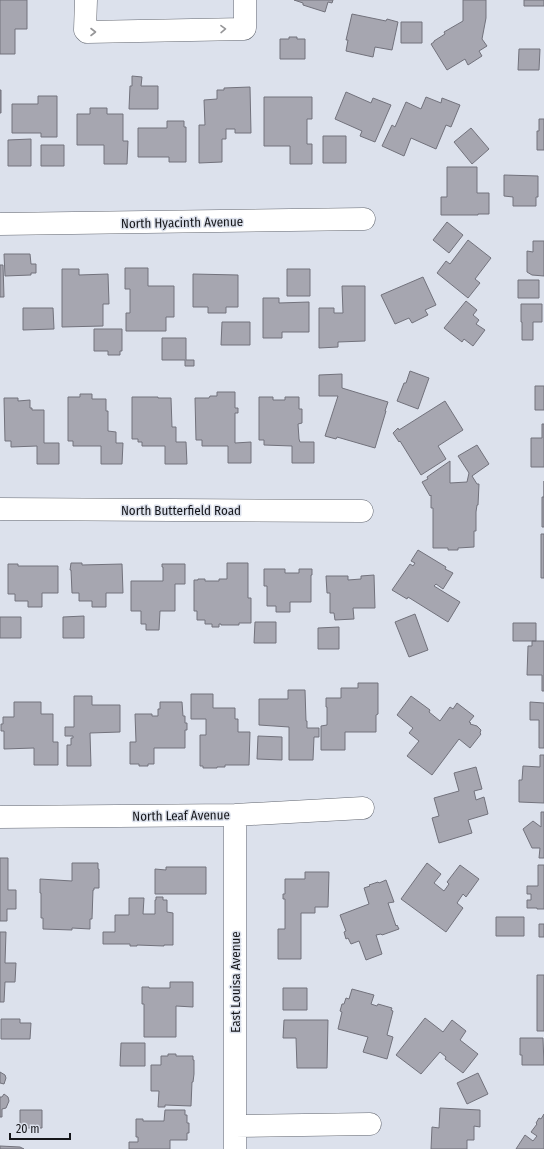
<svg xmlns="http://www.w3.org/2000/svg" width="544" height="1149" viewBox="0 0 544 1149" font-family="'Fira Sans Condensed',sans-serif">
	<rect width="100%" height="100%" fill="#dce1ec"/>
	<!-- building -->
	<path fill="#a6a6b0" stroke="#72727c" d="M0 0H27V29H15V54H0Z
		M294 0H333L332 3 328 2 325 12 303 5V3Z
		M463 0H486V18L482 39 487 46 479 51 482 56 468 65 465 59 447 70 431 44 434 42V41L445 34 444 32 463 21Z
		M524 0H544V6H524Z
		M352 14 386 21 387 19 398 22 392 50 375 47 373 57 346 51 348 40H346Z
		M401 22H422V43H401Z
		M289 37H297V39H305V59H280V39H289Z
		M519 49H540L539 70H518Z
		M132 76 142 77 141 86H158V109H129L130 86H132Z
		M250 87 251 133H235V129H226V139H222V162L199 163V125H205L204 100 217 99V90H224V88Z
		M0 90H1V113H0Z
		M346 92 371 103 373 98 391 105 375 142 360 136 362 131 335 119Z
		M38 96H57V137H41V133H12V104H38Z
		M264 97H312V119H307V144H312V164H290V146H264Z
		M426 97 441 103 442 98 460 105 451 127 446 125 436 149 411 138 404 156 382 146 392 125 395 127 406 102 421 109Z
		M90 108H107V114H123V141H128L127 164H104V145H77V114H90Z
		M539 119H544V150H537V131H539Z
		M167 121H184V127H186V162H169V157H138V128H167Z
		M471 128 489 149 472 164 454 142Z
		M323 136H346V163H323Z
		M31 139V166H8V140Z
		M41 145H64V166H41Z
		M447 167H477V193H489V214H478V215H441V197H447Z
		M504 175 538 176V197H536V206H513V197L504 196Z
		M447 222 463 235 449 253 433 240Z
		M468 240 491 258 475 279 480 283 468 298 437 273 446 261 450 264Z
		M533 241H544V276L532 275 527 272V251L533 252Z
		M4 254H30L31 264H36V273H31V275L5 276Z
		M0 265H3L4 297H0Z
		M125 268H148V286H174V317H166V331H126V313H130V289H125Z
		M62 269H79V275L108 274 109 304H103V326L62 327Z
		M287 269H310V296H287Z
		M193 274 238 275V307H226V313H208V307H193Z
		M423 277 436 305 425 310 428 315 412 323 409 318 395 324 381 295Z
		M518 280H539V298H518Z
		M342 286H365V341L338 342V347L319 348V308H334V313H343Z
		M263 298H279V303L309 302V332H282V338H263Z
		M466 301 477 310 473 315 479 320 476 324 485 330 473 346 464 339 462 342 444 328Z
		M521 304H542V322H533V340H522V322H521Z
		M23 308H53L54 329 23 330Z
		M222 322H250V345H221Z
		M94 329H122V351H120V355H108V351H94Z
		M162 338H186V360H194V366H185V360H162Z
		M410 371 429 378 418 409 397 401 404 383H406Z
		M342 374V388L388 402 385 411H386L375 448 337 437 336 439 325 436 338 396H319V375Z
		M535 386H544V410H535Z
		M217 392H235V408H238V413H235V443L251 442V463H228V446H202V440H196L195 398H209L210 396H217Z
		M80 394H92V399H106V411H108V431L116 432V443H123L122 464H101V446H73V441H68V397H80Z
		M132 397H158V398H171L172 427H176V442H186L187 464H165V446H142V442H138V439H132Z
		M259 397H273V400H285V397H299V409H302V423L298 424 299 439 300 442H314V463H292V446L264 445V440H259Z
		M4 398H18V401L30 400V408H32V410H44V443H59V464H37V446L11 447V441H5Z
		M445 401 463 430 438 446 446 459 421 475 400 441 399 442 393 433 398 428 399 430Z
		M542 424H544V467H531V438H542Z
		M477 445 489 464 472 476 477 484H479L478 505H477L476 512V531H474V547L458 548V550H448V548H433V508H431V495L430 496 422 482 428 479 427 477 450 461V483L467 482 469 473 458 456Z
		M544 481V527H542V497H544Z
		M541 534H544V578H541Z
		M418 550 446 567 445 569 453 573 443 589 436 584 434 586 460 602 448 622 408 597 407 599 392 590 410 564 413 566 415 563 411 561Z
		M71 563H82V565L122 564 123 593H106V607H92V601H79V593H72L71 570H70Z
		M227 563H248V598H251V623H239V625H221V624H219V627H212V624H205V620H197V611H194V580H198V579H205V581H219V579H227Z
		M8 564H18V566H58V593H42V607H28V601H15V594H8Z
		M162 564H185V584H175V611H160L159 630H146V624H141V611H131V581H163V567H162Z
		M264 569H285V573H299V569H312V575H311V602H290V612H276V606H267V586H264Z
		M374 575 375 608H353L354 619 335 620 334 613H330V593H327L326 576H348V580L361 579V576Z
		M415 614 428 650 409 657 395 622Z
		M84 616V638H63V617Z
		M0 617H21V638H0Z
		M255 622H276V643H254Z
		M513 623H536V641H513Z
		M339 627V649H318V628Z
		M532 641H544V691H542V675H527L528 646H532Z
		M358 683H378V714L376 715V732H345V750H321V726L327 725V707H326V698H341V688H358Z
		M288 690H305L306 721H307V728H319V737H314L313 760H289V727L259 725V699H288Z
		M191 694H213V708H235V719H238V732H250L249 765H225V767H217V768H203V766H200V735H206V719H191Z
		M74 696H92V705H120V732L90 733 91 766H67V745H71V738H73V736H65V727H74Z
		M411 696 430 710 429 712 440 721 450 707 453 709 457 703 474 716 469 722 471 723 470 724 477 726 481 730 480 733 481 734 470 748 459 739 432 775 407 756 419 741 409 733 413 728 397 715Z
		M14 702H41V714H53V742H58V765H34V748L4 749V731H1V724H3V717H14Z
		M160 702H182L183 716H185V723H187V730H185V748H154V764H148V766H139V764H130V742H136L135 714H152V716H158V709H160Z
		M530 702 544 703V748H539V720H530Z
		M258 736 282 737V760L257 759Z
		M540 755H544V803L519 802V780H522L523 766 540 767Z
		M476 767 482 789 474 791 476 800 484 797 488 814 468 820 472 833 439 843 432 818 439 816 434 798 459 791 454 773Z
		M541 812H544V858H539L540 848H532L523 829 533 821 541 827Z
		M0 858H8V890H16V909H7V921H0Z
		M72 863H98V869H99V888H94V890H93L92 919H90V929L72 928V930L43 929V918H41V893H40V879L72 881Z
		M427 863 441 874 434 883 444 891 449 884 447 882 460 865 479 879 466 897 463 894 457 903 463 908 446 932 401 899Z
		M538 865H544V909H537V908H527V900H531V894H527V886H538Z
		M166 867H206V894H155V869L166 870Z
		M305 872H329L328 907H315V913H301V959H278V929H285V899H283V894H285V879H305Z
		M386 880 394 902 388 903 396 926 397 925 399 929 382 935 381 934 376 935 382 954 366 960 359 941 351 944 348 938 346 939 344 932 346 931 340 915 369 904 364 888 370 886 369 885 378 882 379 883Z
		M156 897H163V900H167V912L173 913V945H164V946L137 945V946H130V944H103V932H115V915H129V898H144L143 914H155V900H156Z
		M496 917H524V936H496Z
		M539 924H544V937H539Z
		M0 932H6L5 963H16L15 982H5L4 1002H0Z
		M537 975H544V1031H537Z
		M170 982H193V1007L176 1006V1037H144V1004H142V987H149V988H170Z
		M283 988H307V1010H283Z
		M352 989 374 995 371 1004 377 1006 378 1004 392 1008 391 1010 393 1011 387 1035 393 1037 387 1059 363 1052 368 1037 338 1029 342 1012 340 1011 342 1004H344L346 998 349 999Z
		M425 1018 443 1032 452 1020 466 1031 460 1040 478 1054 463 1073 445 1059 446 1057 440 1052 421 1074 396 1055Z
		M1 1019H20V1023H31L30 1039H1Z
		M284 1020H328L327 1068H297L296 1038H283Z
		M520 1038H543L544 1065H522V1055H520Z
		M121 1043H145V1066H120Z
		M168 1054H176V1056H193V1060H194V1074L193 1082H192L191 1106 165 1105V1107H158L159 1091H151V1065H161V1056H168Z
		M0 1072 5 1075 6 1078 4 1084 0 1083Z
		M478 1073 488 1094 467 1104 457 1083Z
		M4 1094 8 1097 9 1101 6 1108 2 1109V1117H0V1097H2Z
		M440 1108 480 1110V1127L474 1126V1140H467V1149H431L432 1127 439 1128Z
		M20 1110H42V1128H20Z
		M165 1110H185V1115H187V1123H189V1133H187V1140H170V1149H129V1142H138V1137H136V1119H143V1121H164Z
		M544 1114V1149H516L525 1135 533 1141 537 1136 531 1132 537 1124 536 1123 539 1118 541 1119Z
		M0 1146 20 1147 24 1149H0Z"/>
	<g fill="none" stroke-linecap="round" stroke-linejoin="round">
		<defs>
			<path id="minor" d="M86 0 85 30 87 32 244 29 245 28V0
				M0 224 364 219
				M0 509 362 511
				M235 815V1149
				M0 817 235 815 363 808
				M235 1126 370 1124"/>
		</defs>
		<!-- minor casing -->
		<use href="#minor" stroke="#646871" stroke-width="23"/>
		<!-- minor -->
		<use href="#minor" stroke="#fff" stroke-width="22"/>
	</g>
	<!-- one-way arrows -->
	<defs><path id="oneway-chevron" d="M-2-3.5L2.5 0L-2 3.5" fill="none" stroke-width="1.6" stroke-linecap="round" stroke-linejoin="round"/></defs>
	<g stroke="#969698">
		<use href="#oneway-chevron" transform="translate(223 29) rotate(-1)"/>
		<use href="#oneway-chevron" transform="translate(93 32)"/>
	</g>
	<g text-anchor="middle" stroke-width="3" stroke-linejoin="round" paint-order="stroke">
		<!-- street labels -->
		<g font-size="13" fill="#15161a" stroke="#dce1ec">
			<text transform="translate(182 222) rotate(-1)" y="5">North Hyacinth Avenue</text>
			<text x="181" y="515">North Butterfield Road</text>
			<text transform="translate(181 815) rotate(-1)" y="5">North Leaf Avenue</text>
			<text transform="translate(235 982) rotate(-90)" y="5">East Louisa Avenue</text>
		</g>
	</g>
	<!-- scale -->
	<path d="M10 1133v6h60v-6" fill="none" stroke="#15161a" stroke-width="2"/>
	<text x="16" y="1133" font-size="12" fill="#15161a" stroke="#dce1ec" stroke-width="3" paint-order="stroke">20 m</text>
</svg>
